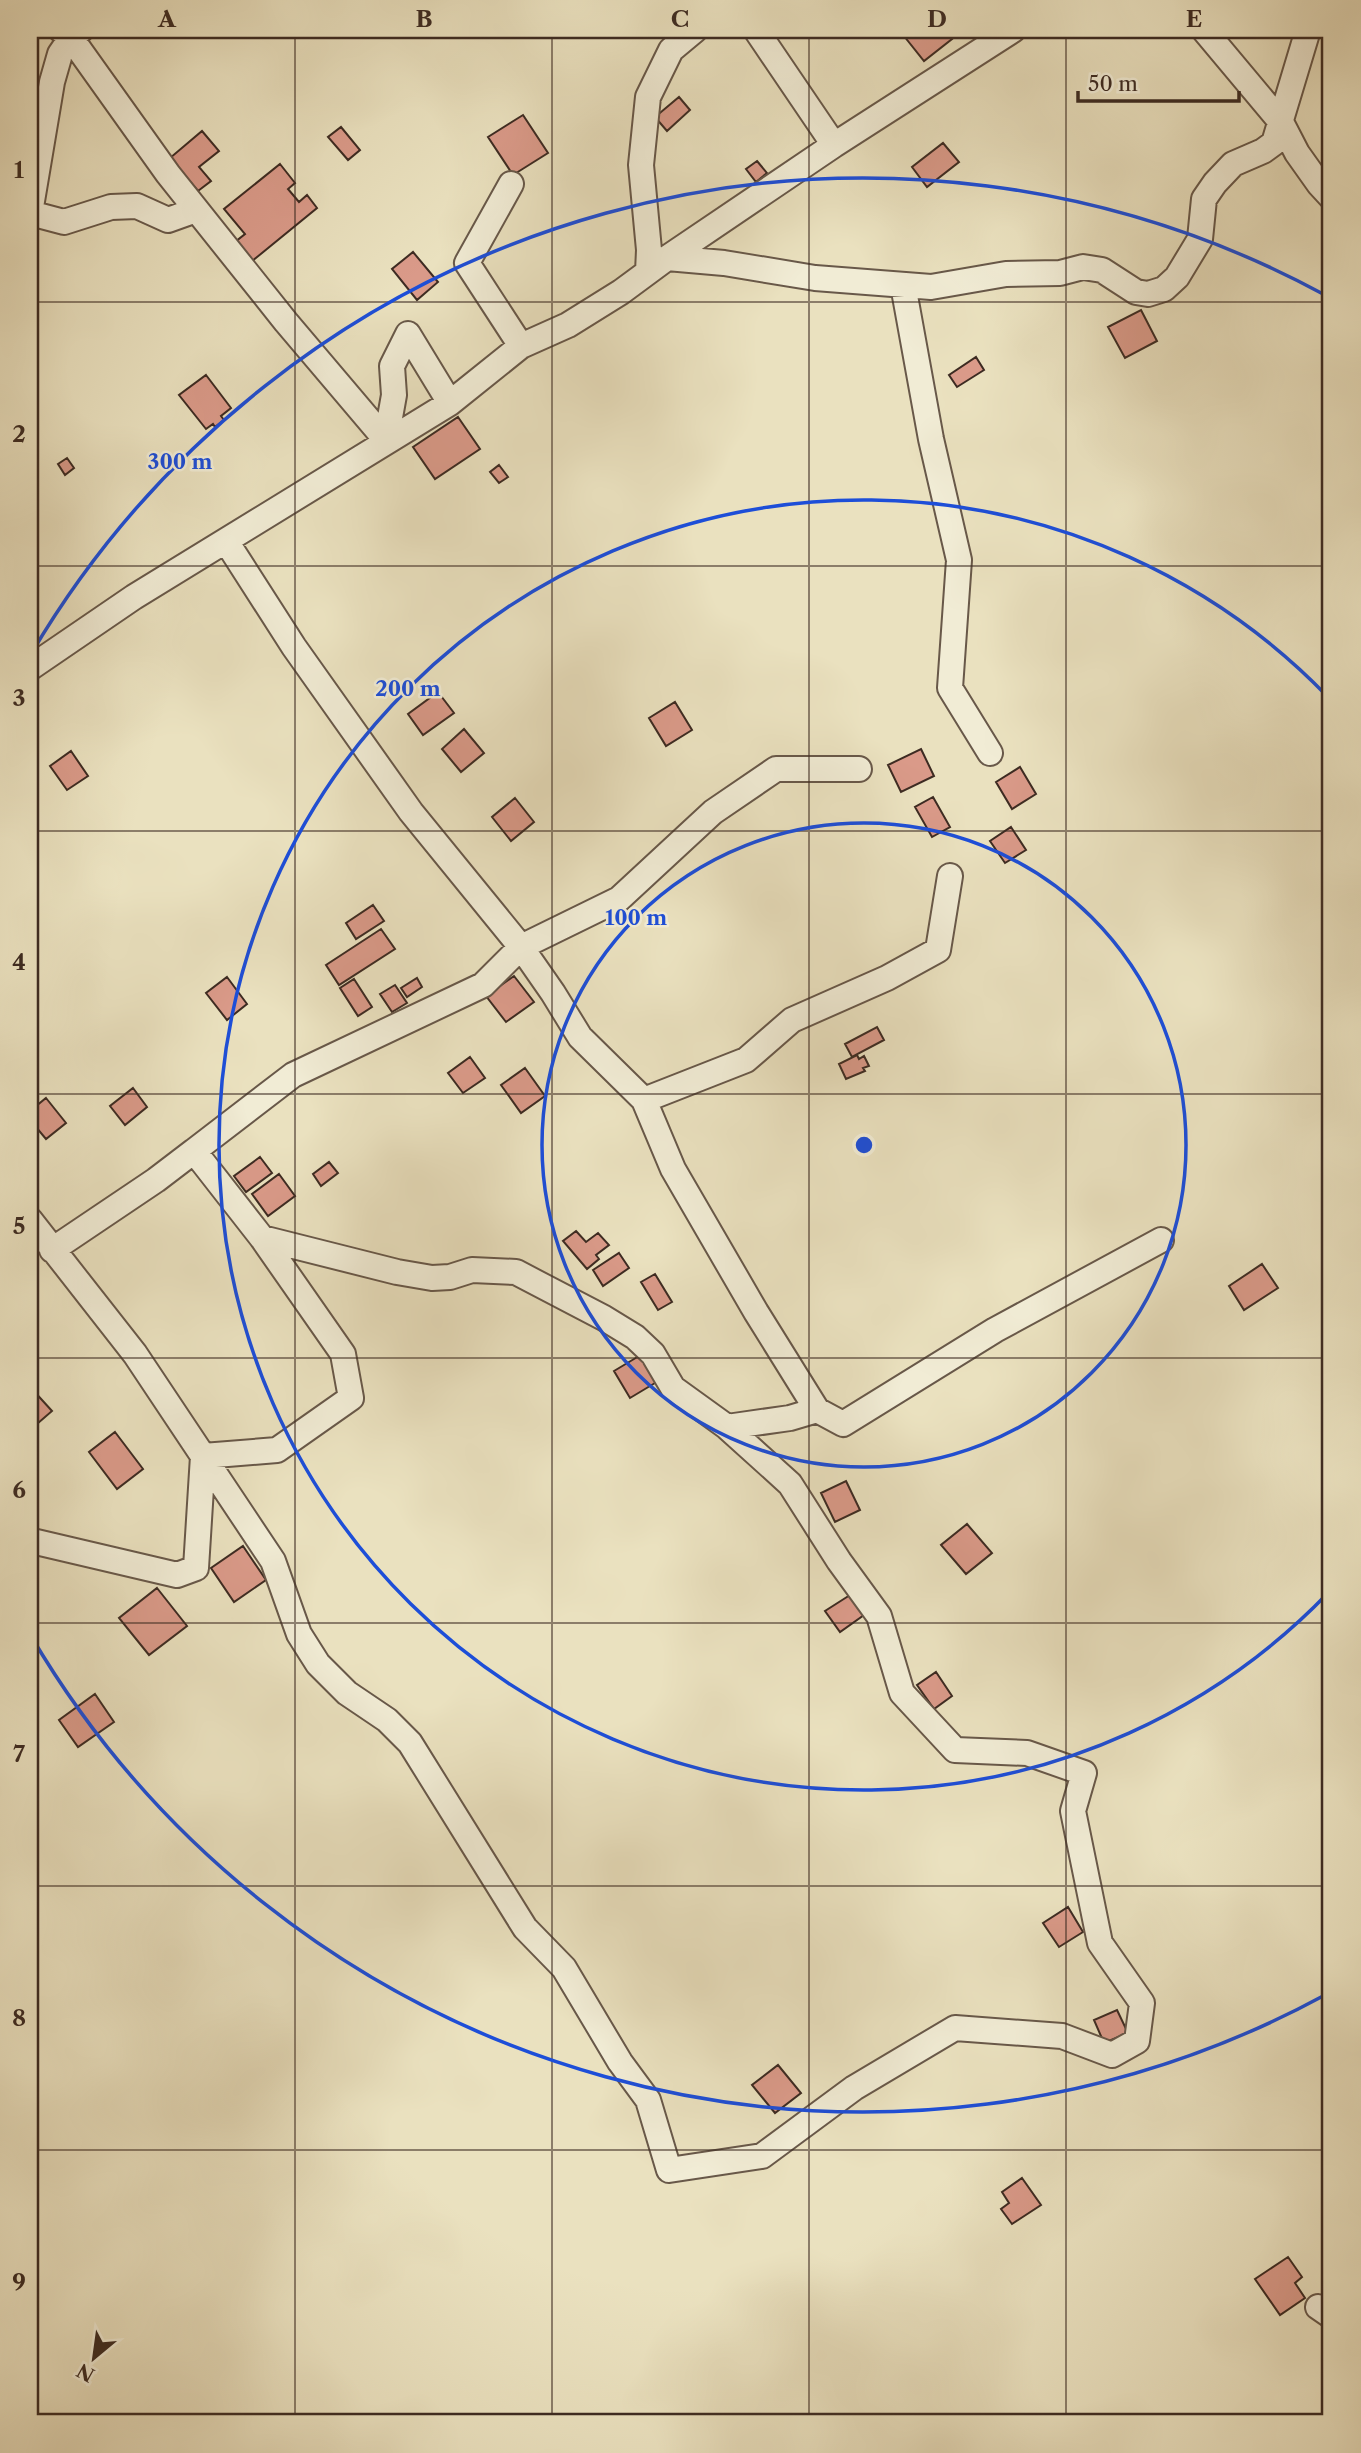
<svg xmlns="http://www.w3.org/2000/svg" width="1361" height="2453" viewBox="0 0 1361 2453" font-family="'Libre Caslon Text',serif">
	<rect width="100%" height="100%" fill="#eae1bf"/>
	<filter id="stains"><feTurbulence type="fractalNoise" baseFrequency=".00286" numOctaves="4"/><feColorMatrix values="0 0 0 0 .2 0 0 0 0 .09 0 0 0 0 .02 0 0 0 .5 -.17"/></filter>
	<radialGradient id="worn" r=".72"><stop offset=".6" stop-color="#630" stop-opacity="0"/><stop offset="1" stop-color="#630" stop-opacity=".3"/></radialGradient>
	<!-- building -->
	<path fill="#da9a89" stroke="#3d2b22" stroke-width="2" d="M912 30H945L952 39 924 61 904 36Z
		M679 97 690 110 667 131 655 117Z
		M523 115 548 153 513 175 488 137Z
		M341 127 360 150 348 160 328 137Z
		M202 131 219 151 199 167 211 181 198 191 170 158Z
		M943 143 959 162 927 187 912 167Z
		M757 161 767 173 756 182 746 169Z
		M280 164 295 183 288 189 299 202 307 195 317 208 251 262 235 242 245 234 224 209Z
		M413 252 438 282 417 300 392 269Z
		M1141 310 1157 341 1125 358 1108 327Z
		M976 357 984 370 957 387 949 375Z
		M206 375 231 408 221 416 224 420 215 427 213 424 206 429 179 395Z
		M458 417 480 449 435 479 413 447Z
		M67 458 74 468 65 475 58 464Z
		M499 465 508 477 499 483 490 472Z
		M438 692 454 713 423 735 408 714Z
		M675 702 692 730 666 746 649 718Z
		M464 729 484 753 461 772 442 749Z
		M921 749 934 776 901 792 888 765Z
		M71 751 88 776 67 790 50 766Z
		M1020 767 1036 794 1012 809 996 782Z
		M933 797 950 827 932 837 915 807Z
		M515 798 534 822 511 841 492 817Z
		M1011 827 1026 850 1005 863 990 841Z
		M373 905 384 921 356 939 346 923Z
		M381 929 395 949 339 985 326 965Z
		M514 976 534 1002 506 1022 486 996Z
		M227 977 247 1004 227 1020 206 993Z
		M417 978 422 987 407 997 401 988Z
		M354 979 372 1007 358 1016 340 988Z
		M395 985 407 1003 392 1012 380 994Z
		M877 1027 884 1040 852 1057 845 1044Z
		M857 1055 859 1059 864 1056 869 1066 863 1068 865 1071 846 1079 839 1064Z
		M470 1057 485 1078 463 1093 448 1073Z
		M525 1068 545 1096 521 1113 501 1085Z
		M133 1088 147 1107 125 1125 110 1106Z
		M46 1098 66 1123 46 1139 30 1120V1111Z
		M260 1157 272 1173 246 1192 234 1176Z
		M329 1162 338 1173 321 1186 313 1174Z
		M279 1174 295 1196 268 1216 252 1194Z
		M576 1231 586 1242 598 1233 609 1245 596 1255 599 1259 587 1269 563 1241Z
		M619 1253 629 1268 603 1286 593 1270Z
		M1262 1264 1278 1288 1244 1310 1229 1286Z
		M655 1274 672 1302 658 1310 641 1282Z
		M644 1353 660 1380 630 1398 614 1371Z
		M32 1389 52 1411 30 1430V1391Z
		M115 1432 143 1469 117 1489 89 1452Z
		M846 1481 860 1510 835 1522 821 1493Z
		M967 1524 992 1553 966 1574 941 1545Z
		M243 1546 266 1580 234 1602 211 1568Z
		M157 1588 187 1626 149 1655 119 1618Z
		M850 1595 864 1615 840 1632 825 1611Z
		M936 1672 952 1696 934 1709 917 1685Z
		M95 1694 114 1722 78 1747 59 1720Z
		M1068 1907 1083 1932 1059 1947 1043 1923Z
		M1117 2010 1128 2033 1104 2043 1094 2020Z
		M778 2065 801 2093 775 2113 752 2085Z
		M1022 2178 1041 2205 1012 2224 1001 2209 1009 2203 1002 2192Z
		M1288 2257 1302 2277 1295 2283 1305 2298 1280 2315 1255 2279Z"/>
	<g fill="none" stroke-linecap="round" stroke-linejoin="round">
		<defs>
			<path id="street" d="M61 30 71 38 168 174 286 322 386 440 394 395 392 366 408 334 450 403
				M756 30 834 145
				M1204 30 1281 122 1297 153 1319 184 1331 197
				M511 184 467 263 521 346
				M30 213 52 82 60 54 71 38 81 30
				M30 213 64 222 111 207 137 206 168 220 196 210
				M667 258 834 145 1013 30
				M648 272 649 250 641 165 648 97 671 50 695 30
				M903 285 931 439 959 560 950 688 990 753
				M226 541 294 647 411 812 521 947 553 993 580 1037 644 1100 673 1169 756 1312 817 1410
				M30 668 134 597 450 403 521 346 568 325 621 292 667 258 724 263 815 278 931 287 1006 274 1060 273 1083 267 1102 270 1136 292 1148 294 1164 289 1177 277 1200 239 1204 199 1215 183 1233 164 1263 151 1274 143 1308 30
				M644 1100 746 1060 792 1020 887 978 938 950 950 876
				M194 1151 293 1075 483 985 521 947 619 899 713 812 776 769H859
				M30 1220 135 1354 273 1561 299 1634 318 1664 347 1693 387 1720 410 1743 525 1928 564 1968 620 2062 648 2100 669 2170 762 2156 854 2088 955 2028 1062 2036 1112 2055 1137 2041 1142 2003 1100 1943 1073 1811 1084 1773 1027 1753 955 1750 902 1693 879 1616 839 1561 790 1484 727 1427
				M52 1250 156 1180 194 1151 262 1238 397 1272 432 1278 450 1277 472 1270 516 1272 604 1318 635 1337 653 1354 673 1388 727 1427 790 1418 817 1410 843 1424 995 1330 1161 1240
				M30 1544 32 1541 177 1575 196 1568 203 1456 277 1450 351 1398 343 1354 262 1238
				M1318 2307 1331 2316"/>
		</defs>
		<!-- street casing -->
		<use href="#street" stroke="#685849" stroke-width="28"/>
		<!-- street -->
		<use href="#street" stroke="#f1ecd5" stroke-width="24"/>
	</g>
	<!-- grid -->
	<path fill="none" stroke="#3d2b22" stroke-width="2" stroke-opacity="0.55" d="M295 30V2423M552 30V2423M809 30V2423M1066 30V2423M30 302H1331M30 566H1331M30 831H1331M30 1094H1331M30 1358H1331M30 1623H1331M30 1886H1331M30 2150H1331"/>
	<!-- distance rings -->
	<g fill="none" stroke="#1d4ed8" stroke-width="3.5">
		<circle cx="864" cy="1145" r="322"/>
		<path d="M1328 1593A645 645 0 1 1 1328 697"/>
		<path d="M1325 1995A967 967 0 0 1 31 1636M31 654A967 967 0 0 1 1325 295"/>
	</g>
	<circle cx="864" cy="1145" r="10" fill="#1d4ed8" stroke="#f1ecd5" stroke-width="3.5"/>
	<g font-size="21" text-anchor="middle" font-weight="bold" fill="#1d4ed8" stroke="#f1ecd5" stroke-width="5" stroke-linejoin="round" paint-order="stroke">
		<text x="180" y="469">300 m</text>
		<text x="408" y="696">200 m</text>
		<text x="636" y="925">100 m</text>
	</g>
	<!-- margin -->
	<rect width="1361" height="2453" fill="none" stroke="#eae1bf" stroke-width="77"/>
	<!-- north arrow -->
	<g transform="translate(94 2358) rotate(209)" stroke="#f1ecd5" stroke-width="5" paint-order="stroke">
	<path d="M0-5L12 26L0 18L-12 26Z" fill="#3d2b22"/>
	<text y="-10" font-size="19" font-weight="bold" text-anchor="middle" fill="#3d2b22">N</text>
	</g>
	<!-- scale -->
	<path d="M1078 91v10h161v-10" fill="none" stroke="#3d2b22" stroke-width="3.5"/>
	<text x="1088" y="91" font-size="21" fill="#3d2b22" stroke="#f1ecd5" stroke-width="5" paint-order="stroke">50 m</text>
	<rect x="38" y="38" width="1284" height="2376" fill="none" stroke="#3d2b22" stroke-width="2.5"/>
	<g font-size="23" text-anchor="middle" font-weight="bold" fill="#3d2b22">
		<text x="167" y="27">A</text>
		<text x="424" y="27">B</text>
		<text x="680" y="27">C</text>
		<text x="937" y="27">D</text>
		<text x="1194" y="27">E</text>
		<text x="19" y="178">1</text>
		<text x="19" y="442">2</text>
		<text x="19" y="706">3</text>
		<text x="19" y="970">4</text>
		<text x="19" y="1234">5</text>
		<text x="19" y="1498">6</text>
		<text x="19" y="1762">7</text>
		<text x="19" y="2026">8</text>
		<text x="19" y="2290">9</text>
	</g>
	<rect width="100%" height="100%" filter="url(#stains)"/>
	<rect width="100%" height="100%" fill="url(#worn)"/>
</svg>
